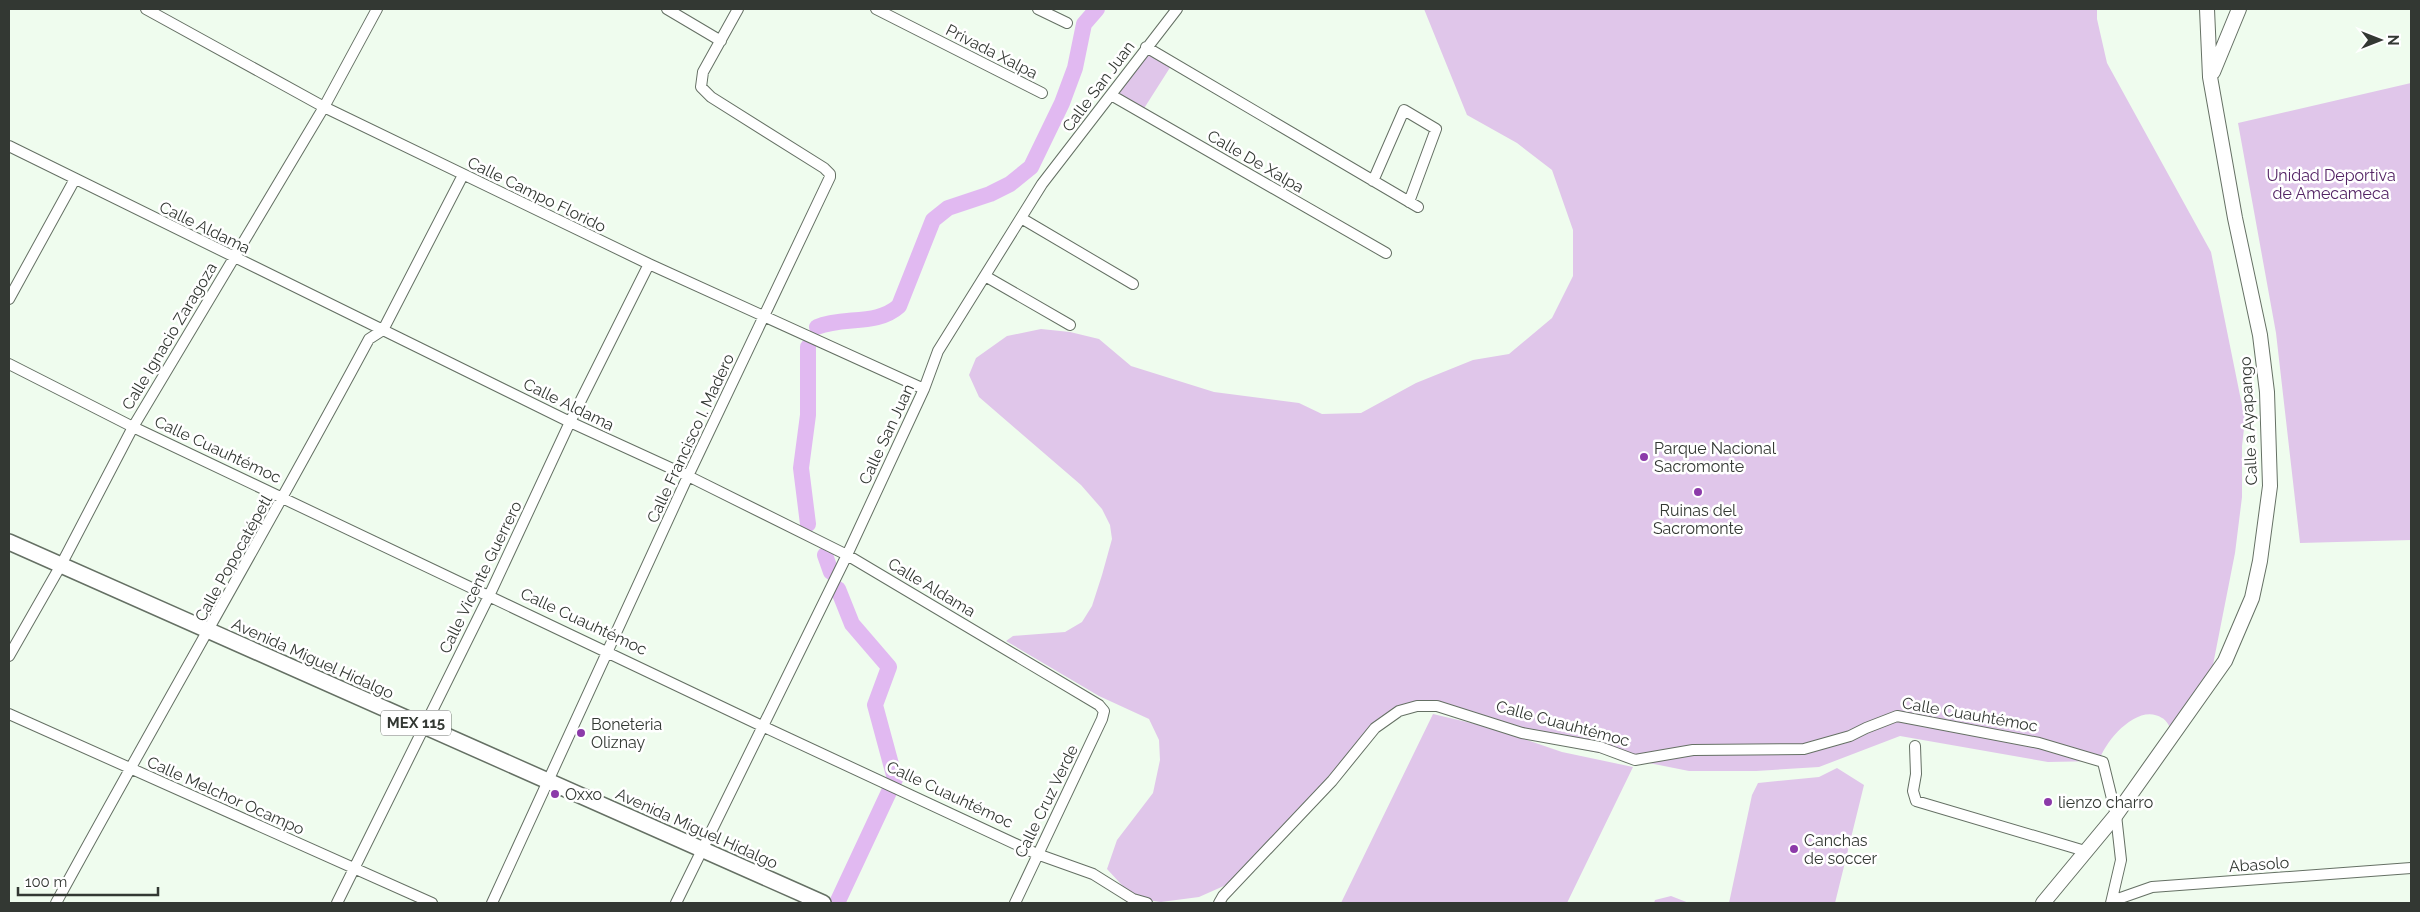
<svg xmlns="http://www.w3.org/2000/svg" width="2420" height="912" viewBox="0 0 2420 912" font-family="Raleway,sans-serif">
	<rect width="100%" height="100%" fill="#effcee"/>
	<!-- green -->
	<path fill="#e0c6ea" d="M1424 9H2097V19L2107 63 2211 252 2245 420 2242 446V497L2235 553 2210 680 2170 727C2168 724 2165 719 2162 718 2138 702 2105 741 2099 761L2048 762 1900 736 1819 767 1756 771H1689L1564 746 1484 719 1434 709 1398 713 1382 724 1243 875 1226 885 1199 897 1161 902 1140 899 1132 896 1107 869 1117 840 1153 793 1160 760 1159 740 1149 719 1099 696 1006 641 1013 636 1065 632 1082 622 1092 606 1102 575 1112 539 1110 525 1102 509 1081 485 979 397 969 375 976 358 1007 336 1041 329 1070 332 1099 339 1131 366 1214 392 1299 403 1322 414 1361 413 1416 383 1473 360 1509 354 1552 318 1573 276V230L1552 170 1517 143 1467 115Z
		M1149 52 1171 66 1143 110 1116 95Z
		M2411 83V540L2300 543 2276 333 2238 123Z
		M1433 714 1492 728 1562 752 1633 767 1567 903H1341Z
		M1837 768 1864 785 1835 903H1729L1752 795 1758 783 1819 777Z
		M1671 896 1689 903H1654L1655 900Z"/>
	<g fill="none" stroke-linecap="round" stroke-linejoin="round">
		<!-- river -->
		<path stroke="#e1b9f1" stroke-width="16" d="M817 327C843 316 877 326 899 306L933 220 948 208 990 194 1010 184 1031 167 1062 103 1075 68 1084 24 1097 9
			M808 347V415L801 468 808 524
			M825 555 831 572
			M837 903 895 779 875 705 889 667 852 624 838 589"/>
		<defs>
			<path id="street" d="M146 9 324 107 649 264 924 389
				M667 9 721 41
				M876 9 1042 93
				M1038 9 1067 23
				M1146 47 1418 207
				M1111 95 1386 253
				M9 146 570 422 688 476 847 555 1099 705 1104 711 1102 719 1015 903
				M1373 181 1404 110 1436 129 1409 202
				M1021 218 1133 284
				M985 276 1070 325
				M9 299 75 179
				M9 364 133 427 762 726 1037 854 1093 874 1133 899 1147 903
				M9 656 61 565 133 427 324 107 377 9
				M9 714 432 903
				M1915 746 1916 774 1913 791 1916 801 2085 851
				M2112 901 2152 887 2411 868
				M56 903C159 714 267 529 369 339L383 330 463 175
				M337 903 489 596 570 422 649 264
				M492 903 688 476 830 177V174L824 168 711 97 701 87 703 72 738 9
				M676 903 847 555 924 389 938 351 1042 184 1177 9
				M1219 903 1223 896 1332 781 1375 728 1399 711 1417 706H1437L1522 733 1600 747 1635 760 1693 750 1804 749 1850 736 1866 728 1897 716 2039 743 2103 762 2116 815 2121 860 2111 903"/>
			<path id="secondary" d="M2213 72 2239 9
				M2043 903 2116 815 2225 661 2252 598 2260 561 2270 486 2267 392 2260 335 2235 218 2210 77 2207 9"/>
			<path id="primary" d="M9 542 823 903"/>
		</defs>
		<!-- street casing -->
		<use href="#street" stroke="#657064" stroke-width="12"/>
		<!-- secondary casing -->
		<use href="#secondary" stroke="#657064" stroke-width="16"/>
		<!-- primary casing -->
		<use href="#primary" stroke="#657064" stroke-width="18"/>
		<!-- street -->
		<use href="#street" stroke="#fff" stroke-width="10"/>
		<!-- secondary -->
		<use href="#secondary" stroke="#fff" stroke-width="14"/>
		<!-- primary -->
		<use href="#primary" stroke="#fff" stroke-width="15"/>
	</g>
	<!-- markers -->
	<g fill="#8c3aa9" stroke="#fff" stroke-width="2">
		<circle cx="1644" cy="457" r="5"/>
		<circle cx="1698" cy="492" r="5"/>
		<circle cx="581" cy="733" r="5"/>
		<circle cx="555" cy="794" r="5"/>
		<circle cx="2048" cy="802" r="5"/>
		<circle cx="1794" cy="849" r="5"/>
	</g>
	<g text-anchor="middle" stroke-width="5" stroke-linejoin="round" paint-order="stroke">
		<!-- shield labels -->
		<rect fill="#fff" stroke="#707470" stroke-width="1" x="381" y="710.5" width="70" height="25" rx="4"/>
		<g font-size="15" font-weight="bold" fill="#333833">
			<text x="416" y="728">MEX 115</text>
		</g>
		<!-- street labels -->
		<g font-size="16" fill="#333833" stroke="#fff">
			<text transform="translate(992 51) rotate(27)" y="6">Privada Xalpa</text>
			<text transform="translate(1098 86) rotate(-53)" y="6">Calle San Juan</text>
			<text transform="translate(1256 161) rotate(30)" y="6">Calle De Xalpa</text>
			<text transform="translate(537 194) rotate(26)" y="6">Calle Campo Florido</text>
			<text transform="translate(205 227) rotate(26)" y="6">Calle Aldama</text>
			<text transform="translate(169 336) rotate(-59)" y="6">Calle Ignacio Zaragoza</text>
			<text transform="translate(569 404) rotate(26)" y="6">Calle Aldama</text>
			<text transform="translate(2248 421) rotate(-93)" y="6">Calle a Ayapango</text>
			<text transform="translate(886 434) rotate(-65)" y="6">Calle San Juan</text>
			<text transform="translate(690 438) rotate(-65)" y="6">Calle Francisco I. Madero</text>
			<text transform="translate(218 449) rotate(25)" y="6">Calle Cuauhtémoc</text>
			<text transform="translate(233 558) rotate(-61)" y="6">Calle Popocatépetl</text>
			<text transform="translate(480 577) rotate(-64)" y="6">Calle Vicente Guerrero</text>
			<text transform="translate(932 587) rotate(31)" y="6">Calle Aldama</text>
			<text transform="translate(584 621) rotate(25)" y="6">Calle Cuauhtémoc</text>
			<text transform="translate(313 658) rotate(24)" y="6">Avenida Miguel Hidalgo</text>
			<text transform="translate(1970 714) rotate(10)" y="6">Calle Cuauhtémoc</text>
			<text transform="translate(1563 723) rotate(15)" y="6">Calle Cuauhtémoc</text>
			<text transform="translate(950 794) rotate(25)" y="6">Calle Cuauhtémoc</text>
			<text transform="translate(226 795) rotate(24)" y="6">Calle Melchor Ocampo</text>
			<text transform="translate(1046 801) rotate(-64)" y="6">Calle Cruz Verde</text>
			<text transform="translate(697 828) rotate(24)" y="6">Avenida Miguel Hidalgo</text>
			<text transform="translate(2259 864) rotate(-4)" y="6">Abasolo</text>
		</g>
		<!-- park labels -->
		<g font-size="16" fill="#532364" stroke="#fff">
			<text x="2331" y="181">Unidad Deportiva<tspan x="2331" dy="18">de Amecameca</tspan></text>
		</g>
		<!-- poi labels -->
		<g font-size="16" fill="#333833" stroke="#fff" text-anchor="start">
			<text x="1654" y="454">Parque Nacional<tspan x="1654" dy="18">Sacromonte</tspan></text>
			<text x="1698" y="516" text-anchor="middle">Ruinas del<tspan x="1698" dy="18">Sacromonte</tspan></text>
			<text x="591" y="730">Boneteria<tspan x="591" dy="18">Oliznay</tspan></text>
			<text x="565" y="800">Oxxo</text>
			<text x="2058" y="808">lienzo charro</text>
			<text x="1804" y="846">Canchas<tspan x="1804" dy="18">de soccer</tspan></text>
		</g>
	</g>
	<!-- border -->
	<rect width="2420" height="912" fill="none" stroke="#333833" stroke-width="20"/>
	<!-- north arrow -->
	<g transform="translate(2380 40) rotate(90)" stroke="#ffffff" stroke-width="4" paint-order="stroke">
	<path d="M0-4L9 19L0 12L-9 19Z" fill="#333833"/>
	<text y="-8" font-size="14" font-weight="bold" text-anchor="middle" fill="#333833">N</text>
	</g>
	<!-- scale -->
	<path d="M18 887v8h140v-8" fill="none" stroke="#333833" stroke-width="2.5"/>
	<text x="25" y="887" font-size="15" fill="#333833" stroke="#ffffff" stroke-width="4" paint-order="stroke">100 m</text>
</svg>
